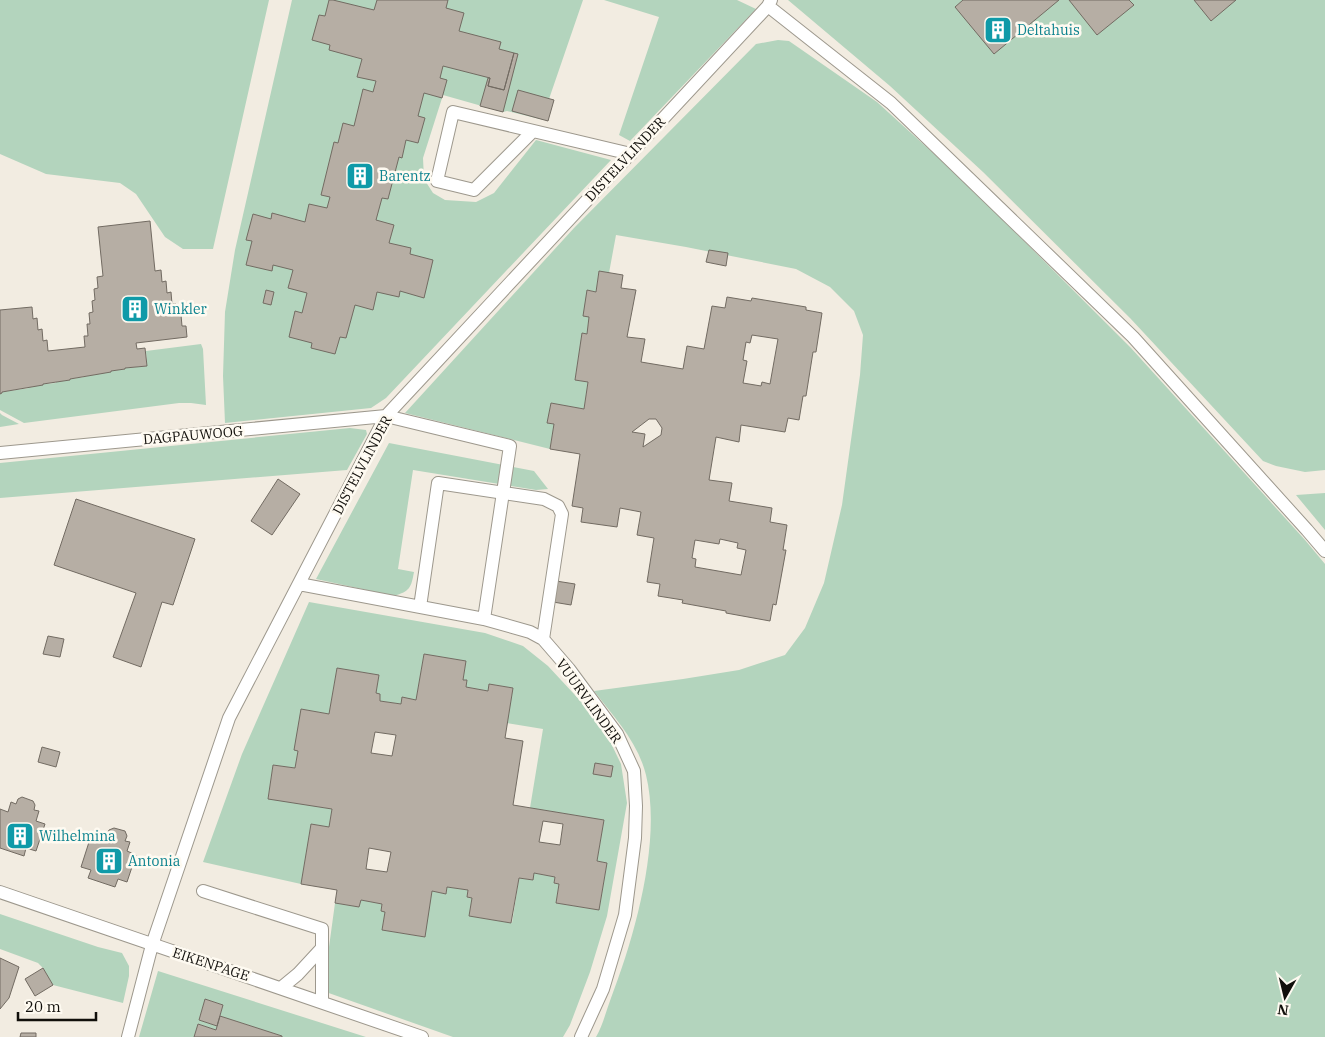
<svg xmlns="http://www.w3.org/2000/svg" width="1325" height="1037" viewBox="0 0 1325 1037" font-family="'IBM Plex Serif',serif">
	<rect width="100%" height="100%" fill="#f2ece1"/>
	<!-- green -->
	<path fill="#b3d4bd" d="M0 0H269L213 249H183L165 237 136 194 120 183 46 174 0 154Z
		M292 0H583L549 99 544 120 507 111 503 112 443 95 423 158 424 179 433 193 445 200 476 202 494 193 536 140 611 160 386 398 371 408 225 423 223 376 225 312 235 250Z
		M604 0H737L756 9 630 141 619 135 659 17Z
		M788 0H1325V470L1305 472 1276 466 1263 461 1130 318 983 172 890 86Z
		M778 40 789 41 877 102 966 183 1131 348 1305 540 1325 564V1037H596C603 1025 606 1011 611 998 635 936 662 840 646 775 638 742 614 717 594 691L683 679 739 670 785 655 805 628 824 583 842 505 860 375 863 335 854 311 830 287 796 269 686 247 616 235 609 273 599 271 596 292 588 290 589 317 587 334H582L575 380 588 382 584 409 551 403 548 423 554 424 550 449 405 413 574 228 756 44Z
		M201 344 203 349 206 405 191 403H179L24 423 0 410V394L2 392 29 388V387L42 385 43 384 56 383V382L70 380V379C89 377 105 371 125 369V368L147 366 146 351Z
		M0 413 2 415 19 424 0 427Z
		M350 428 366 430 367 434 347 470 0 498V463Z
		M389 443 534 471 548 489 536 490 413 470 398 569 414 572C411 588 410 591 394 596L316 579Z
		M1325 493V530L1296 495Z
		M309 602 485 633 523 646 548 666 587 708 607 735 621 764 627 803 607 916 590 972 570 1025 563 1037H453L323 991 335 903 359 907 361 900 382 904 381 911 385 912 382 930 424 937 432 891 446 894 447 887 468 890 467 897 472 898 469 916 512 923 519 878 532 880 534 873 555 877 554 883 559 884 556 903 599 910 607 863 597 861 604 820 530 808 543 729 507 723 513 688 489 684 488 691 466 687 467 680H463L466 661 424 654 416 700 403 698 401 704 380 701V694L376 693 379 675 337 668 329 714 301 709 295 750 298 751 295 768 273 765 268 798 332 809 329 827 311 824 301 884 203 862 242 754Z
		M0 914 98 947 122 953 129 966V976L123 1003 53 985 43 968 38 963 0 949Z
		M158 971 366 1037H282V1036L220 1016 223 1005 205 999 199 1020 217 1026 216 1030 198 1024 194 1037H139Z"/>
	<!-- building -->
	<path fill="#b6aea4" stroke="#726b62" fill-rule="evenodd" d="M329 0H333L374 10 377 0H448L446 8 464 13 459 31 501 42 499 49 514 53 504 90 488 86 490 78 443 66 440 78 447 80 442 98 424 93 418 116 425 118 418 143 406 140 402 158 399 157 388 199 382 198 376 220 394 225 389 243 411 248 410 254 433 260 424 298 400 291 399 297 377 292 373 310 355 305 346 338 340 337 335 354 311 348 312 343 289 337 295 311 302 313 307 293 288 288 293 270 273 265 272 271 246 265 252 241 246 240 253 214 271 219 272 213 305 222 309 204 327 208 330 197 321 195 334 142 338 143 343 123 354 126 363 89 373 92 376 81 357 77 362 59 329 50 330 45 312 40 319 15 325 16Z
		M963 0H1059L994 54 955 7Z
		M1069 0H1129L1134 5 1097 35Z
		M1194 0H1236L1211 21Z
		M514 53 518 54 503 112 480 106 488 78H490L488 86 504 90Z
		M518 90 554 100 548 121 512 111Z
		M150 221 155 271 161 270 162 282 166 281 167 293 171 292 172 304H176L177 315H181L182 326H186L187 337 136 343 137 349 145 348 147 366 125 368V369L111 371V372L70 379V380L43 384V385L2 392V393L0 394V310L32 307 33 319 37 318 38 330 42 329 43 341 47 340 48 351 85 347 84 336H88L87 324H90L89 313 93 312 92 301 95 300 94 289 98 288 97 277 103 276 98 227Z
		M709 250 728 253 726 266 706 262Z
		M599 271 623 275 621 288 636 290 627 337 645 339 641 362 683 369 687 346 704 349 712 306 725 308 727 297 751 301 752 298 806 307V310L822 313 816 352H813L806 396H803L799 420 788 418 785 432 741 425 739 442 716 437 709 480 732 483 729 501 772 508 770 522 787 525 783 550H786L776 605 773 604 770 621 726 613V611L682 603 683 600 658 596 660 584 647 582 654 538 637 535 641 512 620 508 617 527 581 522 583 508 572 506 580 454 550 449 554 424 547 423 551 403 584 409 588 382 575 380 582 333 587 334 589 317 583 316 587 290 596 292ZM752 335 778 339 770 384 762 382 761 386 743 383 747 361 743 360 746 342 750 343ZM649 419H656L662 428 661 435 643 447 645 434 632 432ZM720 539 738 543 737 548 746 550 741 575 695 567 696 559 692 558 695 540 719 544Z
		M266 290 274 292 271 305 263 303Z
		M278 479 300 494 272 535 251 521Z
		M76 499 195 539 173 605 162 602 141 667 113 657 136 593 54 565Z
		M556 581 575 584 571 605 553 602Z
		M48 636 64 639 60 657 43 654Z
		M424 654 466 661 463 680H467L466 687 488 691 489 684 513 688 505 738 523 741 513 805 604 820 597 861 607 863 599 910 556 903 559 884 554 883 555 877 534 873 533 880 519 878 511 923 469 916 472 898 467 897 468 890 447 887 446 894 432 891 425 937 382 930 385 912 381 911 382 904 361 900 359 907 335 903 337 890 301 884 311 824 329 827 332 809 268 799 273 765 295 768 298 751 294 750 301 709 329 714 337 668 379 675 376 693 380 694V701L401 704 402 697 416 700ZM375 732 396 735 392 756 371 753ZM543 821 563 824 560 845 539 842ZM369 848 391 852 387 872 366 869Z
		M42 747 60 752 56 767 38 762Z
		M595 763 613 766 611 777 593 774Z
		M22 797 33 801 35 805 34 810 39 811 36 821 45 824 36 851 26 848 24 856 0 848V809L8 812 11 802 16 804 18 799Z
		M114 828 125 831 127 836 125 841 130 842 127 851 136 855 127 882 118 879 115 887 88 878 91 870 81 867 90 839 100 842 103 833 107 835 109 830Z
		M0 958 19 967 9 998 0 1009Z
		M43 968 53 985 35 996 25 979Z
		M205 999 223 1005 217 1026 199 1020Z
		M220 1016 282 1036V1037H194L198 1024 216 1030Z
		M21 1033H36V1037H20Z"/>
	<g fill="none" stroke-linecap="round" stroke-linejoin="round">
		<defs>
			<path id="service" d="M768 6 891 103 1133 337 1307 530 1325 551
				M533 131 474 190 437 181 453 112 631 154
				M0 453 386 416 510 446 484 619
				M299 584 484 619 530 632 543 639 569 669 617 734 634 771 636 806 635 838 625 915 603 989 581 1037
				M420 607 438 483 544 499 558 506 562 514 543 639
				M203 891 322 929V1002
				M0 892C140 941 281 988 422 1037
				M281 988 298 974 322 948
				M128 1037 152 945 229 718 386 416 768 6 771 0"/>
		</defs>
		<!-- service casing -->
		<use href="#service" stroke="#9d988d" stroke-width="14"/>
		<!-- service -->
		<use href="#service" stroke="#fff" stroke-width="12"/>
	</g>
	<!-- icons -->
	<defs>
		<symbol id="building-square" viewBox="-11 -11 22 22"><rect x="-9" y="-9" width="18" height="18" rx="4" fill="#0f9aa8" stroke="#fefaf1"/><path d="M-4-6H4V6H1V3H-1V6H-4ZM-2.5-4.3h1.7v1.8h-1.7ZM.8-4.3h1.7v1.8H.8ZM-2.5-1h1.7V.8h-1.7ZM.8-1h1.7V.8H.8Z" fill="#fff"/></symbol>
	</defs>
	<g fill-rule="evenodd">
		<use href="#building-square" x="982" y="14" width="32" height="32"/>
		<use href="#building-square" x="344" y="160" width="32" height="32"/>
		<use href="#building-square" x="119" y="293" width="32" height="32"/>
		<use href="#building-square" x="4" y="820" width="32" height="32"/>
		<use href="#building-square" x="93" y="845" width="32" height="32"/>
	</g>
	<g text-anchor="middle" stroke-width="5" stroke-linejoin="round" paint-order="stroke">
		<!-- culture labels -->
		<g font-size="14" fill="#0d838f" stroke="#fefaf1" text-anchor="start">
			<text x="1017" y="35">Deltahuis</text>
			<text x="379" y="181">Barentz</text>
			<text x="154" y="314">Winkler</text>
			<text x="39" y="841">Wilhelmina</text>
			<text x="128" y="866">Antonia</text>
		</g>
		<!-- street labels -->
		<g font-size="14" fill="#110f0b" stroke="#fefaf1">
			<text transform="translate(625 159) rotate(-47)" y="5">DISTELVLINDER</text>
			<text transform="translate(193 435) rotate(-5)" y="5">DAGPAUWOOG</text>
			<text transform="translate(362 465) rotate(-62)" y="5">DISTELVLINDER</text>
			<text transform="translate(589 701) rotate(54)" y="5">VUURVLINDER</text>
			<text transform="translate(211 964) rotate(18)" y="5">EIKENPAGE</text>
		</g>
	</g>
	<!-- north arrow -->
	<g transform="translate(1285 997) rotate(188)" stroke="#fefaf1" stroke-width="4" paint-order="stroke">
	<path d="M0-4L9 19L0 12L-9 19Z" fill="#110f0b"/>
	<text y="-8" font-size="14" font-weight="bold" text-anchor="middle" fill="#110f0b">N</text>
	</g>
	<!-- scale -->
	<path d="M18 1012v8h78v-8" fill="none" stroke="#110f0b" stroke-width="2.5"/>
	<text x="25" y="1012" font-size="15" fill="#110f0b" stroke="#fefaf1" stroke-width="4" paint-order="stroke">20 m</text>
</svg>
